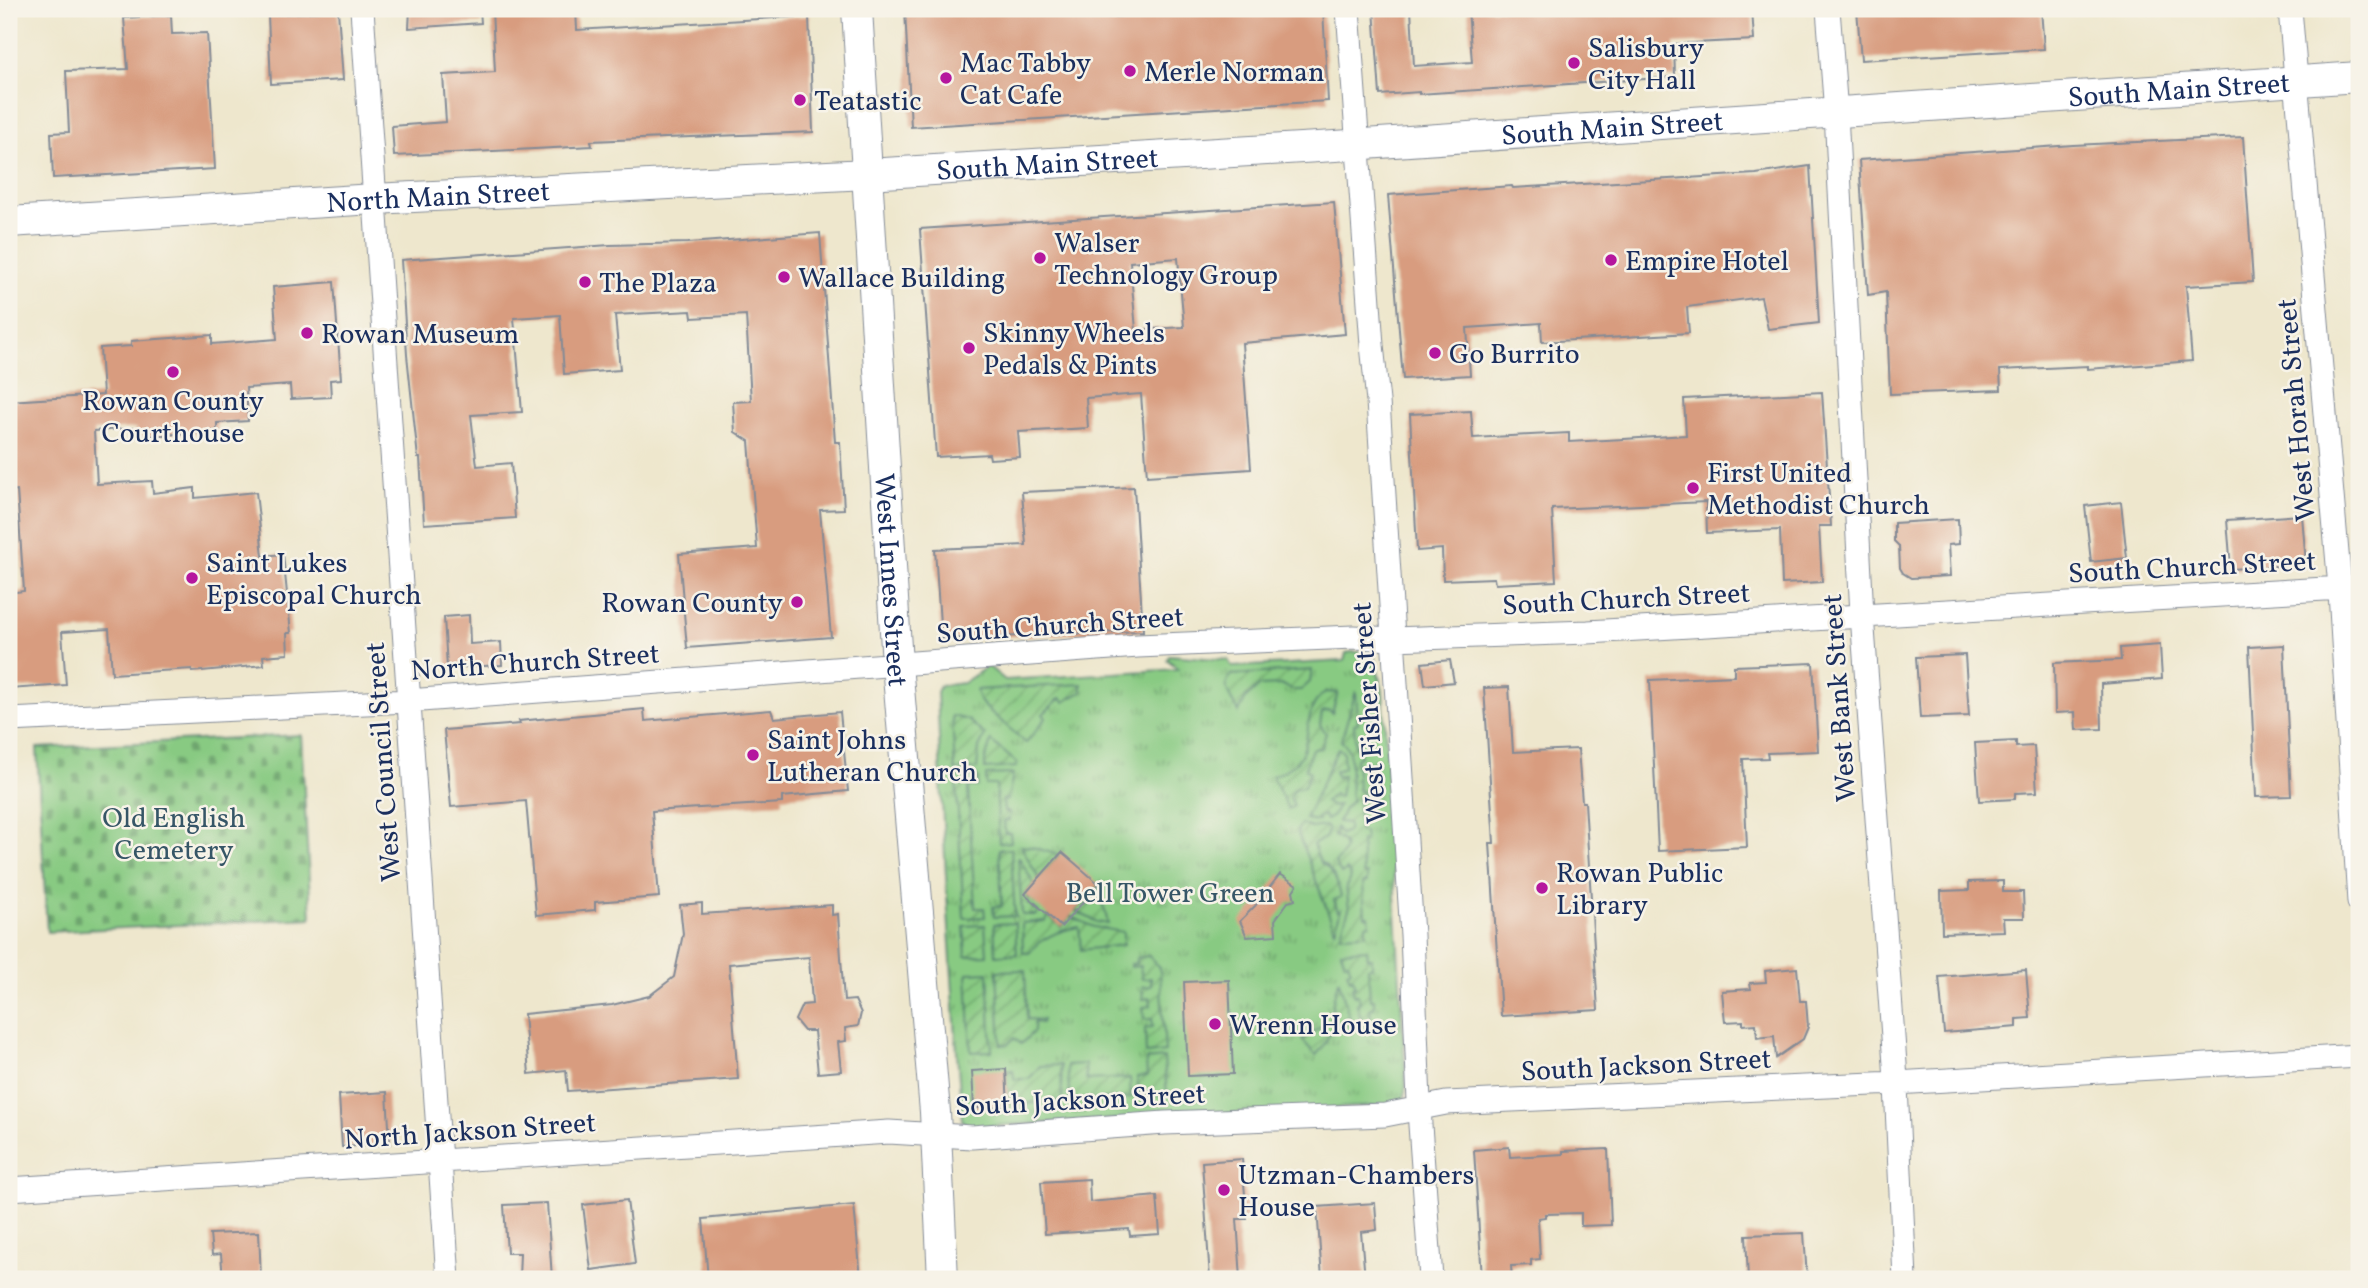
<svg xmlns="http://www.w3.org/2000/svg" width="2368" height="1288" viewBox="0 0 2368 1288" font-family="Vollkorn,serif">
	<defs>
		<pattern id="cemetery-stones" width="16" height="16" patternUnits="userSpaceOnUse" patternTransform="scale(1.75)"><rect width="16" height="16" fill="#88ca82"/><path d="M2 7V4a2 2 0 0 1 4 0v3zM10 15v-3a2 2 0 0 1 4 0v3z" fill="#6ea46e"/></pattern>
		<pattern id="park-tufts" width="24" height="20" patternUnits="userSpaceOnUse" patternTransform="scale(1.75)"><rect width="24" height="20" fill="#88ca82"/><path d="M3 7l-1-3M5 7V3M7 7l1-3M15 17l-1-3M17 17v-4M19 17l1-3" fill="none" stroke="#6ea46e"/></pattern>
		<pattern id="garden-furrows" width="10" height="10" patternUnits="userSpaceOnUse" patternTransform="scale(1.75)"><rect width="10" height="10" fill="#88ca82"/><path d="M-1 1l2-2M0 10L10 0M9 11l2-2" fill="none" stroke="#6ea46e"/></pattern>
	</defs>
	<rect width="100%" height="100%" fill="#f7f3e8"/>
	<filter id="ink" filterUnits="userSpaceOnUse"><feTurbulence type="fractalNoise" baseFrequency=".0143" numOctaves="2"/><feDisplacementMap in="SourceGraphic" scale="14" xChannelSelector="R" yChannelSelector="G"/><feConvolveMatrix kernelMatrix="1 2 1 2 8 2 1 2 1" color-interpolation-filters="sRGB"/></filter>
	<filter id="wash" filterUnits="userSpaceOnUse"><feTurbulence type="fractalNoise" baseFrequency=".00686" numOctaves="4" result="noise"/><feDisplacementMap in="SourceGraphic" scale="28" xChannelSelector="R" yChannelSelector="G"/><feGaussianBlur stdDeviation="1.57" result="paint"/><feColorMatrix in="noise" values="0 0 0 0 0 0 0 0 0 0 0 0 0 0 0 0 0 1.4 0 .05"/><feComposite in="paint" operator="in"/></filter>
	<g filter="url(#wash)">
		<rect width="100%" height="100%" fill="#eee7cd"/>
		<!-- cemetery -->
		<path fill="url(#cemetery-stones)" stroke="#527c70" stroke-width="2" d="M301 735 311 918 47 932 37 748Z"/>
		<!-- park -->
		<path fill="url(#park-tufts)" stroke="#527c70" stroke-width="2" d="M1352 652H1369L1373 654 1383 691 1406 1085 1404 1099 1398 1105 968 1127 962 1120C951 977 943 834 937 692L940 686 963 683 988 666 1005 680 1178 669 1167 659 1170 655 1228 660 1232 667 1344 661 1346 653Z"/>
		<!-- garden -->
		<path fill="url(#garden-furrows)" stroke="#527c70" stroke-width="2" d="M1312 670 1310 682 1301 690H1293L1283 685 1259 686 1246 698 1239 712C1232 700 1220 687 1231 675Z
			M1082 684V692L1064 702 1060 698 1043 714 1046 718 1026 743 984 706 979 700 976 690Z
			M1356 691 1358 723 1354 724 1356 748H1360V757L1356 758 1358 790 1362 791 1363 799H1358L1360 832H1364L1365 841H1361L1363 874H1367V882L1363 883 1365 916H1369L1370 924 1366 925V934L1340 935 1349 909 1346 886C1352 879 1352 877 1347 870L1341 874 1335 863C1347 852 1349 843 1334 836L1336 828 1340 834 1348 831V823L1338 822 1344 809 1352 800C1347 782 1357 751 1341 741Z
			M1325 692 1338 693 1332 713 1329 710 1322 712 1320 725 1326 733 1321 748 1312 749 1305 769 1310 772 1304 787 1294 789 1290 797 1294 806 1288 809 1272 776C1327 757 1292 718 1325 692Z
			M952 716 968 720 985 735 979 748 977 769 955 770Z
			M991 741 1017 763 1016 767 985 769V760Z
			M1338 748 1343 752 1344 768 1335 771V774L1337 777 1343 775 1340 797H1336L1334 794 1325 802 1332 807 1338 805 1333 816 1326 820 1324 815 1317 818 1318 821 1305 819Z
			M1013 774 1008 799 1003 800 1004 812H1009V820L1004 821 1005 833H1010L1011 842 999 843 996 785H986V775Z
			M977 776 978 786 968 787 975 908H984L985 917 964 918 956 777Z
			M1301 824 1311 828 1325 826 1328 830 1326 837 1313 845 1320 862C1333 869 1338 882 1341 897L1334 900 1338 911 1341 909 1335 930 1297 831Z
			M1021 846 1032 847 1059 855 1039 879Z
			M999 849H1011L1015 916 994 917 993 907 1002 906Z
			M1018 856 1034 884 1025 894 1030 899 1027 903 1038 912 1036 915H1022Z
			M1096 888 1105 911 1108 924 1097 922 1075 911Z
			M1049 916 1061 927 1070 916 1094 927 1123 932V945L1081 950 1079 927C1059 930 1042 937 1029 953H1023L1022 923 1045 921Z
			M1015 923 1017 954 996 955 994 924Z
			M985 925 987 955 966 956 964 926Z
			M1367 949 1368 958H1372V967H1368L1370 999H1374V1007L1370 1009 1371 1022 1362 1023 1357 1004 1360 1002 1358 995H1354L1352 988 1356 986 1353 978 1350 979 1347 971 1351 970 1348 962 1345 963 1341 951Z
			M1149 956 1158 966 1160 971 1165 1052 1146 1054 1145 1028 1153 1027 1152 1019H1144L1143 1007 1151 1006 1150 998 1143 999 1142 987 1151 986V978L1142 979 1140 966 1131 967V964L1136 963V958Z
			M1025 970 1027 1019 1042 1020 1041 1023 1034 1022V1031L1021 1044 1014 1038 1008 1044 1001 1045 997 971Z
			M988 972 992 1051 971 1052 967 973Z
			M1339 981 1351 1023C1324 1028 1333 1038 1316 1055L1302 1040 1330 1020C1333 1008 1333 991 1339 981Z
			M1164 1058 1167 1095 1139 1096 1137 1077 1147 1076 1146 1060Z
			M1085 1064 1086 1080 1130 1078 1131 1098 1070 1101 1067 1065Z
			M1061 1065 1062 1101 1008 1105 1006 1071 1013 1070 1014 1079H1029L1040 1066Z"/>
		<g id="blocks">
			<!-- building -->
			<path fill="#d89c7f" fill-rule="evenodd" d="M410 9H480L481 23 409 28Z
				M492 9H576L577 30 809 16 813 132 591 141 592 146 394 156 392 126 446 122 443 75 495 72Z
				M905 9H1085V19L1217 9H1323L1328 101 911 127Z
				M1374 9H1411L1414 66 1472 62 1468 9H1752L1754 40 1674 44 1675 77 1419 94V92L1380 95Z
				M1857 9H2041L2044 49 1861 60Z
				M338 10 343 80 271 84 268 15Z
				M171 15 172 34 207 33 215 169 53 178 51 133 69 132 66 71 128 69 124 18Z
				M2243 137 2253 282 2186 286 2192 361 2088 369V366L2000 370 2001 390 1890 394 1886 292 1868 295 1859 160 2073 145Z
				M1810 166 1819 323 1768 329 1761 297 1687 307 1689 333 1542 342 1541 323 1467 328 1470 375 1403 379 1388 195 1512 186 1513 188 1756 174Z
				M1334 202 1345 334 1242 343 1251 469 1147 476 1141 394 1086 398 1088 428 1018 432 1020 457 990 459 989 454 936 457 920 229ZM1178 258 1184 327 1136 330 1130 262Z
				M820 233 835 442H840L844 509 820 510 831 637 687 648 679 554 757 548 749 441 735 432 733 402 751 401 746 315 692 318 691 311 615 315 620 370 564 374 560 315 514 318 522 412 471 415 477 466 511 463 515 518 424 524 420 458H418L407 355 401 260 610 245 688 243Z
				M334 282 341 379 330 380 331 397 291 399 290 385 246 388 248 421 217 423V431L136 437V428L94 431 97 484 152 481 153 493 195 488V498L256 492 263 556 283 554 291 633H287L288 654 263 656 264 665 192 672V669L112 674 109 629 62 632 66 685 9 689V593L24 591 17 490 9 491V401L103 395 100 348 131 346V341L212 335V344L277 339 273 287Z
				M1822 392 1831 526H1819L1822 582 1782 584 1780 530 1707 533 1706 502 1552 509 1556 581 1495 584 1494 578 1443 580 1442 549 1417 551 1410 414 1471 411 1473 438 1569 433V442L1624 439 1686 435 1684 399Z
				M1134 487 1143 631 941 639 935 549 1026 545 1022 492Z
				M2121 502 2127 558 2091 562 2085 506Z
				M2302 515 2306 564 2231 569 2227 520Z
				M1958 519 1959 544 1948 545 1950 576 1911 578 1903 573 1900 568 1899 546 1894 541V523Z
				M469 615 470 644 501 642 502 665 447 668 444 617Z
				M2160 645 2162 679 2101 684 2102 729 2076 730 2075 712 2055 713 2054 663 2121 660 2120 648Z
				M2284 645 2291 796 2256 797 2249 647Z
				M1965 655 1969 716 1920 718 1916 657Z
				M1450 660 1454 682 1425 685 1422 663Z
				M1813 663 1818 751 1767 753 1768 758 1743 759 1747 847 1658 851 1650 680 1734 676V666Z
				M1509 687 1513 752 1578 749 1582 802H1585L1598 1010 1501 1016 1490 843H1494L1484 688Z
				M644 709 645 721 771 710 774 718 840 712 848 791 782 797V803L652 811 659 897 595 902V910L536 915 526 801 451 807 444 730 520 724 519 721Z
				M2016 741V747L2034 746 2037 792 2015 793V799L1979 801 1975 743Z
				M1062 852 1099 884 1061 927 1025 894Z
				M1280 874 1297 885 1293 891 1295 900 1288 902 1275 920 1276 935 1247 937 1240 921 1255 906Z
				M2003 881V892H2023L2024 918H2003L2004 931 1942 933 1941 891 1969 890V882Z
				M702 903V914L832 905V915L838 914 844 1001 855 1000 861 1013 858 1026 845 1028 846 1041 838 1042 841 1071 818 1073 814 1031H804L795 1020 802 1005 812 1004 809 957 729 964 738 1079 568 1091 566 1070 529 1074 524 1014 612 1005 649 996 674 977 683 934 680 905Z
				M1797 968 1800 1001H1806L1808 1027 1803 1039 1776 1058 1774 1036 1757 1038 1756 1024 1743 1025V1021L1725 1022 1722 991 1751 989 1750 983 1766 982 1765 971Z
				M2026 970 2030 1018 2017 1019V1027L1944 1033 1939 977Z
				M1229 980 1233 1074 1188 1076 1184 982Z
				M1006 1069 1008 1107 974 1108 972 1071Z
				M387 1092 390 1144 342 1147 339 1095Z
				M1509 1147 1510 1157 1563 1154V1151L1608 1149 1611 1225 1581 1226V1213L1545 1214V1217L1538 1218 1540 1259 1531 1260V1265L1511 1266 1512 1279H1482L1474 1150Z
				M1242 1159 1247 1219H1237L1241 1279H1210L1202 1162Z
				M1089 1179 1090 1202 1157 1196 1160 1234 1130 1236 1129 1229 1045 1234 1041 1182Z
				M627 1200 635 1264 591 1270 583 1205Z
				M547 1203 552 1279H519L520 1253H507L504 1205Z
				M1375 1203 1377 1230 1361 1232 1365 1279H1322L1317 1207Z
				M854 1205 861 1279H708L703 1219Z
				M259 1232 261 1279H223L221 1254 212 1255 210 1234Z
				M1804 1233 1807 1279H1748L1746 1235Z"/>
		</g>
	</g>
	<g filter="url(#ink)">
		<use href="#blocks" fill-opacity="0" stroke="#848b96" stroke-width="2"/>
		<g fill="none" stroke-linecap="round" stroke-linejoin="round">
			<defs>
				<path id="minor" d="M362 9 448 1279
					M1348 9 1372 345 1378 401 1412 935 1420 1125 1431 1279
					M1828 9 1836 113 1862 615 1895 1064 1905 1279
					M2290 9 2339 576 2359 902
					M9 720 408 701 1138 646 1354 637 1393 639 1588 632 2359 587
					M9 1189 889 1132 972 1137 1165 1123 1385 1115 1446 1103 1896 1083 2359 1056"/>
				<g id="major">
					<path id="s1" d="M857 9 897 664 935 1112 943 1279"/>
					<path id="s2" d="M9 222 374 199 867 174 1335 146 2359 77"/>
				</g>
			</defs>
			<!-- minor casing -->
			<use href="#minor" stroke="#848b96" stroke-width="25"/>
			<!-- major casing -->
			<use href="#major" stroke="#848b96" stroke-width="32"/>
			<!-- minor -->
			<use href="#minor" stroke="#fff" stroke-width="23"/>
			<!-- major -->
			<use href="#major" stroke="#fff" stroke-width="30"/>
		</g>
	</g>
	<!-- markers -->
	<g fill="#b5179e" stroke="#f7f3e8" stroke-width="2.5">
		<circle cx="1574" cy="63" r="7"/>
		<circle cx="1130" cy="71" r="7"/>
		<circle cx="946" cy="78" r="7"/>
		<circle cx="800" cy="100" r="7"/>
		<circle cx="1040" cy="258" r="7"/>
		<circle cx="1611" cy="260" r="7"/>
		<circle cx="784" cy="277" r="7"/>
		<circle cx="585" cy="282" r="7"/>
		<circle cx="307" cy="333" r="7"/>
		<circle cx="969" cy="348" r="7"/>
		<circle cx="1435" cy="353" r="7"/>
		<circle cx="173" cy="372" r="7"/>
		<circle cx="1693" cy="488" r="7"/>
		<circle cx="192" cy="578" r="7"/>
		<circle cx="797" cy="602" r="7"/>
		<circle cx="753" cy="755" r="7"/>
		<circle cx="1542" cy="888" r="7"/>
		<circle cx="1215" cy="1024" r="7"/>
		<circle cx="1224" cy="1190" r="7"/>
	</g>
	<g text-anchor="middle" stroke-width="5" stroke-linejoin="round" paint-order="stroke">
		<!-- poi labels -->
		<g font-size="28" fill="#1b2f5e" stroke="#f7f3e8" text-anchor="start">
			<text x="1588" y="57">Salisbury<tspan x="1588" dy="32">City Hall</tspan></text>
			<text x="960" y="72">Mac Tabby<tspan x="960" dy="32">Cat Cafe</tspan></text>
			<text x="1144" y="81">Merle Norman</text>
			<text x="814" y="110">Teatastic</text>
			<text x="1054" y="252">Walser<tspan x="1054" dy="32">Technology Group</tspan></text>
			<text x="1625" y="270">Empire Hotel</text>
			<text x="798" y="287">Wallace Building</text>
			<text x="599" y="292">The Plaza</text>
			<text x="983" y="342">Skinny Wheels<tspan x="983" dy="32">Pedals &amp; Pints</tspan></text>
			<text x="321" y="343">Rowan Museum</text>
			<text x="1449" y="363">Go Burrito</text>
			<text x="173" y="410" text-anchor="middle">Rowan County<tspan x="173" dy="32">Courthouse</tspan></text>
			<text x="1707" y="482">First United<tspan x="1707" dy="32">Methodist Church</tspan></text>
			<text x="206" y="572">Saint Lukes<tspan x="206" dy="32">Episcopal Church</tspan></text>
			<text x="783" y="612" text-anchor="end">Rowan County</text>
			<text x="767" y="749">Saint Johns<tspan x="767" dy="32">Lutheran Church</tspan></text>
			<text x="1556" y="882">Rowan Public<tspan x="1556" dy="32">Library</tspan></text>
			<text x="1229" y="1034">Wrenn House</text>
			<text x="1238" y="1184">Utzman-Chambers<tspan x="1238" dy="32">House</tspan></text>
		</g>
		<!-- street labels -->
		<g font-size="28" fill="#1b2f5e" stroke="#f7f3e8">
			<text dy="10" stroke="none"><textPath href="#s2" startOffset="2174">South Main Street</textPath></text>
			<text dy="10" stroke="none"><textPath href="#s2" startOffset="1606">South Main Street</textPath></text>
			<text dy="10" stroke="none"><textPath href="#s2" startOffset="1040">South Main Street</textPath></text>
			<text dy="10" stroke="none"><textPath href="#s2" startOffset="430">North Main Street</textPath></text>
			<text transform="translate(2295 410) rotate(-95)" y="10">West Horah Street</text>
			<text transform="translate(2192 566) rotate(-3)" y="10">South Church Street</text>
			<text dy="10" stroke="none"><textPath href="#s1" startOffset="572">West Innes Street</textPath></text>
			<text transform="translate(1626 598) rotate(-3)" y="10">South Church Street</text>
			<text transform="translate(1060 624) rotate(-4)" y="10">South Church Street</text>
			<text transform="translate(535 661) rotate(-4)" y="10">North Church Street</text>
			<text transform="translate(1838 698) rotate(-94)" y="10">West Bank Street</text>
			<text transform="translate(1368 713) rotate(-94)" y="10">West Fisher Street</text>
			<text transform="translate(382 762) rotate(-94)" y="10">West Council Street</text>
			<text transform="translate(1646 1064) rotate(-3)" y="10">South Jackson Street</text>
			<text transform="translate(1080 1099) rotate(-3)" y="10">South Jackson Street</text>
			<text transform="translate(470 1130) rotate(-4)" y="10">North Jackson Street</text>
		</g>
		<!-- park labels -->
		<g font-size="28" fill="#365667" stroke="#f7f3e8">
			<text x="174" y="827">Old English<tspan x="174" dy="32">Cemetery</tspan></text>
			<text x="1170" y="902">Bell Tower Green</text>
		</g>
	</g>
	<!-- margin -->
	<rect width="2368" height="1288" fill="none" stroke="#f7f3e8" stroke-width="35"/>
</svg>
